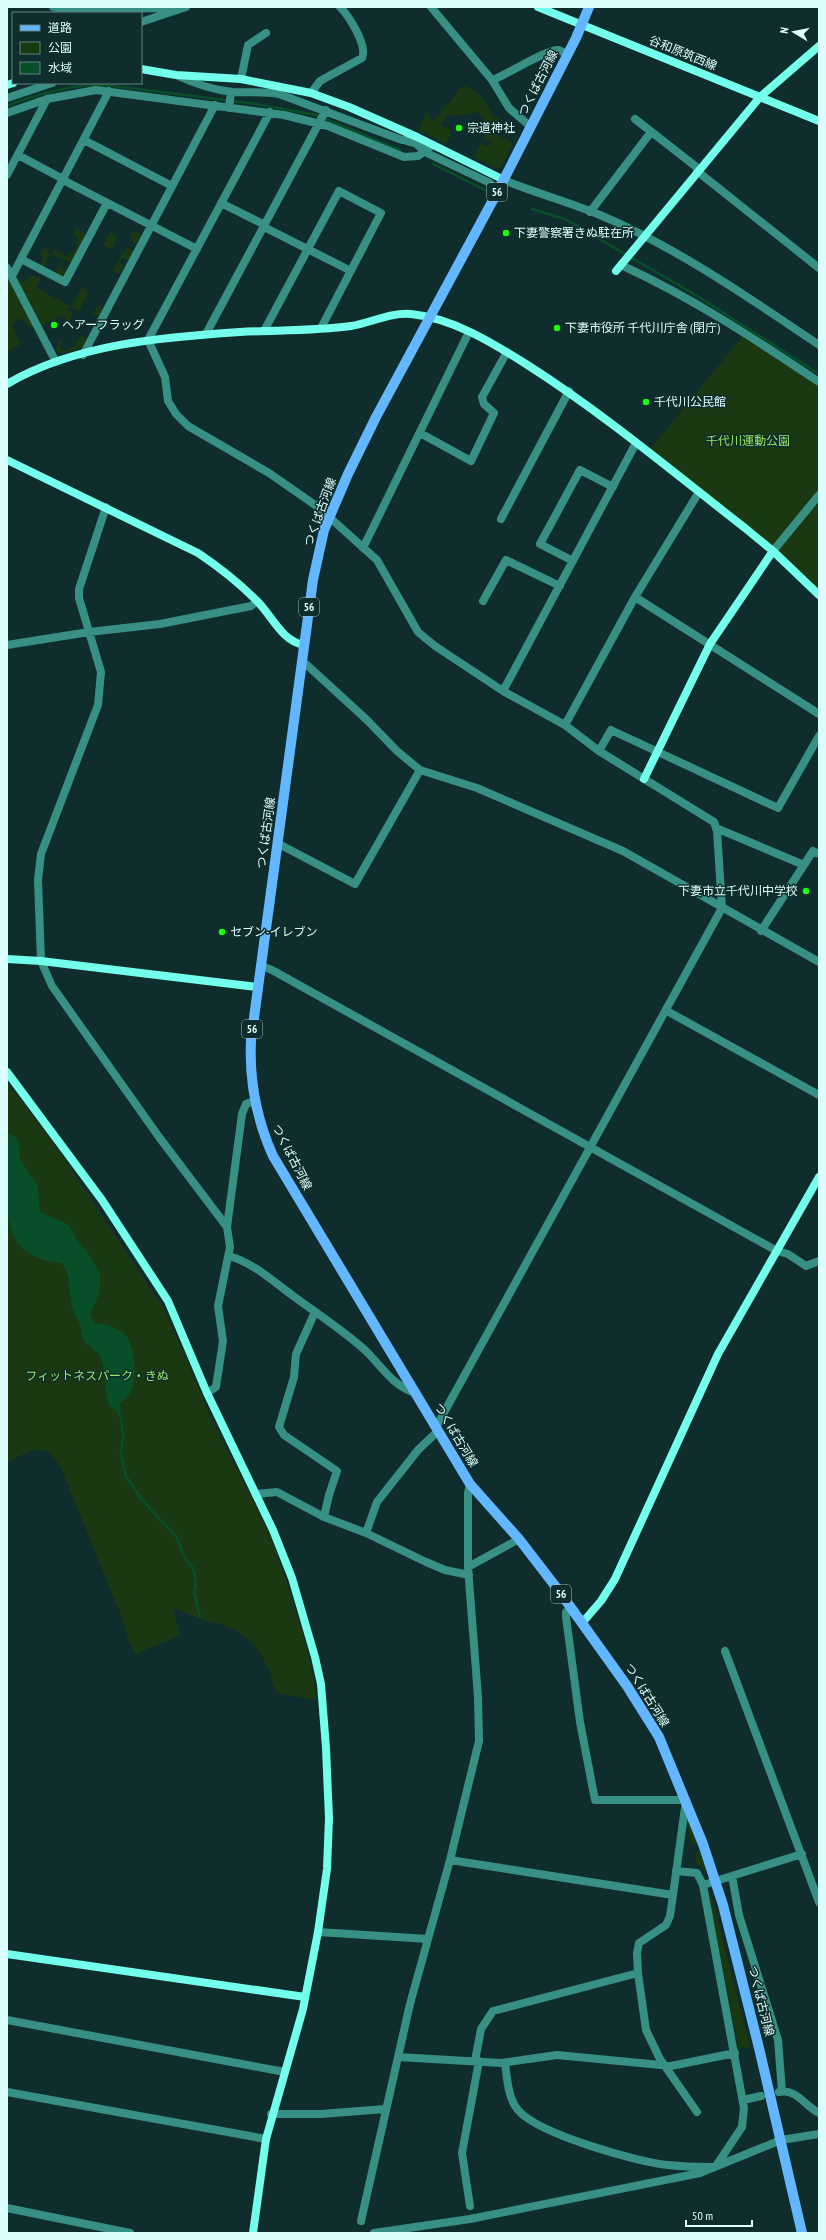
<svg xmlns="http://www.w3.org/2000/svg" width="826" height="2240" viewBox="0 0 826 2240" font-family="'PT Sans Narrow','Noto Sans JP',sans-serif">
	<rect width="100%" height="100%" fill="#102d2d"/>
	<!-- green -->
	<path fill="#1a3812" d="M466 86C478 91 491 106 494 120L501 115 493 133 513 143 501 167 498 169 474 157 481 144 488 147 491 142 484 139C489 125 488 121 477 112L469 114 446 116 441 125 452 130 449 134 455 138 449 137 446 144 418 130 426 112 433 121 442 113 440 109 452 100 459 88Z
		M76 228 87 234 72 263 65 260 61 268 67 271 65 274 61 276 55 273 63 260 52 254 54 250 68 257 70 253H73L78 245 75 242 78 237 72 235Z
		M111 231 117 238 112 250 103 245Z
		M130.5 237a5.5 5.5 0 1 1 11 0a5.5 5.5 0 1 1-11 0Z
		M127 247 134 251 129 261 122 258 120 263 124 265 119 274 112 270 118 262 123 251 126 252Z
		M43 248 49 250 48 253 51 255 44 267 41 265 43 256H39Z
		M7 273 35 326 31 328 22 318 12 324 21 344 7 352Z
		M34 275 41 279 36 287 69 306 67 309 73 313 69 324 62 315 40 327 15 278 25 282 27 278Z
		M82 287 87 289 85 292 88 294 79 311 69 306 72 305Z
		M95 304 104 309 99 317 91 313H93L97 306Z
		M745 333 819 382V595L773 551 648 452Z
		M81 335 87 340 81 348 61 354 56 350 60 340 63 341 59 347 62 350H68L75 345Z
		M7 1082 62 1155 165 1310 215 1426 262 1518 277 1553 303 1633 314 1678 316 1700 277 1693C272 1686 272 1678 269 1670 265 1661 259 1651 253 1644 230 1619 202 1625 179 1609L173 1610 180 1633 177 1637 136 1654 129 1642 120 1613 61 1468C44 1438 32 1450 7 1463Z
		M686 1820H688L697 1843 692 1844Z
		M700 1851 708 1876 701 1866 697 1865 695 1853Z
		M708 1894H711L750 2047 739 2049Z"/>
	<!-- water -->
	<path fill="#074e29" d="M7 1132 18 1139 20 1159 38 1186 40 1211C48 1217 59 1219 68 1225 74 1230 74 1238 79 1243 103 1269 107 1281 90 1314L94 1323C105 1323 120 1328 127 1337 135 1347 137 1381 131 1392 128 1396 124 1400 120 1403L121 1417H119L117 1411 109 1406C104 1391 107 1374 100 1357 96 1349 87 1346 83 1339 81 1335 82 1330 81 1327 79 1321 75 1315 73 1310 67 1291 73 1281 62 1263 46 1262 24 1255 16 1240 11 1233 11 1225 7 1217Z"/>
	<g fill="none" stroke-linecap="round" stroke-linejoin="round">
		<!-- stream -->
		<path stroke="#074e29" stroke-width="2.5" d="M7 106C40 93 77 82 113 86L256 104 316 115 400 150
			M433 164 487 191
			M532 209 565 219 694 294 819 374
			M121 1417 123 1437 121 1453 126 1476 142 1500 176 1536 185 1558 193 1568 196 1583 194 1592 200 1617"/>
		<!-- street -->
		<path stroke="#388f84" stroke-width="8" d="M53 7 63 10 159 8 172 11
			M431 7 492 80 509 108 531 127
			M141 22 186 7
			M176 75C193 83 214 90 233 92 249 93 263 91 279 94L402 140H412L417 137
			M241 79 248 45 266 33
			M492 80C507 75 546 49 559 50 561 51 565 53 567 54
			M311 93 320 81 362 58C368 46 349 16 340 7
			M7 98 52 83
			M229 108 231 92
			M270 112 148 340 165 377 168 401 176 414 188 426 269 473 318 507 377 560 418 632 435 646 503 691 565 725 599 751 714 822 717 831 722 908 436 1427
			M7 113 47 99 96 90 284 115 328 126 404 157 418 156 433 145
			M635 119 699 169
			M84 140 172 186
			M407 141 415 143 429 154 490 183
			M18 155 63 179
			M697 171 819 268
			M7 175 47 99
			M63 180 197 249
			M504 180C535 193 569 202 600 215 676 247 751 299 819 345
			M221 203 265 225
			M590 212 651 132
			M264 227 351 271
			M21 259 65 282 107 203
			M621 265C691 297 755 339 819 382
			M7 268 56 362
			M12 276 109 91
			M264 331 339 191 381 213 321 328
			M206 334 326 110
			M83 355 215 105
			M420 433 471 461 494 413 484 404 482 397 507 352
			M106 507 79 589V598L101 672 98 705 41 854 38 880 41 961 52 986 159 1137 227 1227 230 1247 218 1306 223 1341 216 1387 207 1393
			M501 519 569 391
			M363 548 469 332
			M773 551 819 495
			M573 561 540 544 580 470 613 487
			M635 597 819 714
			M483 601 506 560 560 586
			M7 645 89 632 160 624 251 606 257 601
			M302 662 307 665 367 720 397 751 420 770 477 788 623 851 819 962
			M503 691 636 443
			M565 725 635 597 699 492
			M599 751 611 730 778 808 819 736
			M716 828 804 865
			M277 843 355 884 420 770
			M761 931 813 851 819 854
			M261 966 272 970 777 1251 788 1254 806 1266 819 1261
			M667 1011 819 1095
			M227 1227 242 1114 246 1104 254 1101
			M229 1256C254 1263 275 1283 296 1298 319 1315 344 1331 366 1351 382 1367 394 1387 416 1393
			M315 1312 296 1354 294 1377 279 1427 284 1435 337 1471 329 1495 324 1517
			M256 1494 277 1492 324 1517 366 1533 426 1562 445 1570 469 1575
			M366 1533 377 1502 418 1450 438 1431
			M468 1567 519 1539
			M725 1651 819 1902
			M450 1860 673 1895 686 1800H595L580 1722 566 1617V1612L571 1608
			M676 1871 697 1873 703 1885
			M732 1876 739 1915 778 2040 782 2091
			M673 1895 670 1916 666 1925 639 1943 637 1953 638 1973 646 2030 660 2059 697 2112
			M318 1932 428 1939
			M7 2020 285 2072
			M398 2057 501 2063 557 2055 671 2066 735 2053
			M475 2061 481 2029 493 2011 638 1973
			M505 2063C507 2077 508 2099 518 2110 538 2134 637 2162 668 2165 684 2167 699 2167 714 2167
			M7 2092 266 2139
			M779 2092C796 2088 805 2106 819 2113
			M743 2100 761 2096
			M271 2114H321L385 2109
			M716 2166 742 2127 744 2108 703 1885 802 1854
			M470 2206 462 2153 479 2061
			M7 2208 130 2233
			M361 2221 410 2004 450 1860 479 1741 478 1697 468 1567V1493L470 1484
			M374 2233 470 2219 700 2173 781 2140 819 2134"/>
		<!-- secondary -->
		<path stroke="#73ffeb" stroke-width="8" d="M538 7 819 121
			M141 69 176 75 241 79 311 93 349 107 417 137 504 180
			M7 85 13 83
			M616 271 760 97 819 46
			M7 384C75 344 163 337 240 332 277 330 315 331 351 326 370 323 391 312 411 314 452 318 491 342 526 364 603 413 673 472 745 528L773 551 819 595
			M7 460 198 553C219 567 238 582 256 600 272 615 281 641 304 645
			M644 779 710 644 773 551
			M7 959 41 961 257 987
			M7 1072 102 1200 168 1301 207 1393 273 1530 292 1578 315 1657 321 1684 326 1748 329 1818 327 1869 318 1932 303 2009 266 2139 253 2233
			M582 1623 601 1601 615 1579 718 1354 819 1177
			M7 1954 305 1997"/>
		<!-- primary -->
		<path stroke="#63b7ff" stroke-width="10" d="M589 7 576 38 499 189 376 417 348 474 324 530 313 580 251 1040C249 1081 256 1118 273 1156L470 1484 519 1539 559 1591 627 1686 659 1737 703 1844 723 1905 759 2048 802 2233"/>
	</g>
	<!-- markers -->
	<g fill="#18ff08" stroke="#102d2d" stroke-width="1.5">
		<circle cx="459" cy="128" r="4"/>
		<circle cx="506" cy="233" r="4"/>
		<circle cx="54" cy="325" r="4"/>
		<circle cx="557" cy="328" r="4"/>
		<circle cx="646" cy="402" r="4"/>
		<circle cx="806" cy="891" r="4"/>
		<circle cx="222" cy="932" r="4"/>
	</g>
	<g text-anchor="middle" stroke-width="3" stroke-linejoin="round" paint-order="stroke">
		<!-- shield labels -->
		<g fill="#102d2d" stroke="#9fc0bf" stroke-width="1">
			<rect x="487" y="183" width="20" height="18" rx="3"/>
			<rect x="299" y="598" width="20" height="18" rx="3"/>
			<rect x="242" y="1020" width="20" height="18" rx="3"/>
			<rect x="551" y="1585" width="20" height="18" rx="3"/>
		</g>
		<g font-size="11" font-weight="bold" fill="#dcfffd">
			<text x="497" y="196">56</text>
			<text x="309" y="611">56</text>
			<text x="252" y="1033">56</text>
			<text x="561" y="1598">56</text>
		</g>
		<!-- street labels -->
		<g font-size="12" fill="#dcfffd" stroke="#102d2d">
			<text transform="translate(683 53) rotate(22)" y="4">谷和原筑西線</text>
			<text transform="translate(538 83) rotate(-63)" y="4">つくば古河線</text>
			<text transform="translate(320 512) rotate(-70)" y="4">つくば古河線</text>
			<text transform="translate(266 833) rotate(-82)" y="4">つくば古河線</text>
			<text transform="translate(292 1157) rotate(63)" y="4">つくば古河線</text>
			<text transform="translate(456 1435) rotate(59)" y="4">つくば古河線</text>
			<text transform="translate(647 1695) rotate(58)" y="4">つくば古河線</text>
			<text transform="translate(761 2001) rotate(76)" y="4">つくば古河線</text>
		</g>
		<!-- poi labels -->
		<g font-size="12" fill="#dcfffd" stroke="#102d2d" text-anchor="start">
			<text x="467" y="132">宗道神社</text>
			<text x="514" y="237">下妻警察署きぬ駐在所</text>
			<text x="62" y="329">ヘアーフラッグ</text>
			<text x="565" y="332">下妻市役所 千代川庁舎 (閉庁)</text>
			<text x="654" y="406">千代川公民館</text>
			<text x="798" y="895" text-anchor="end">下妻市立千代川中学校</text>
			<text x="230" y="936">セブン-イレブン</text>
		</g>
		<!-- park labels -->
		<g font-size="12" fill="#98e85f" stroke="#102d2d">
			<text x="748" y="445">千代川運動公園</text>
			<text x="97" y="1380">フィットネスパーク・きぬ</text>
		</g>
	</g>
	<!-- border -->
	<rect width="826" height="2240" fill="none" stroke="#dcfffd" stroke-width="16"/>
	<!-- legend -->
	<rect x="12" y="12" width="130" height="72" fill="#102d2d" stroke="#628180"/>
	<rect x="20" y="25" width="20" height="6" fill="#63b7ff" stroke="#628180"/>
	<text x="48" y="32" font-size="12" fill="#dcfffd">道路</text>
	<rect x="20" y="42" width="20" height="12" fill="#1a3812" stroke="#628180"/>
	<text x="48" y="52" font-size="12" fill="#dcfffd">公園</text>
	<rect x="20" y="62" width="20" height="12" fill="#074e29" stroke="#628180"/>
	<text x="48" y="72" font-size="12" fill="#dcfffd">水域</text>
	<!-- north arrow -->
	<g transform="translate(794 32) rotate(280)" stroke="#102d2d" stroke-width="3" paint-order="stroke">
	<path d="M0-3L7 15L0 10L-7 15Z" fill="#dcfffd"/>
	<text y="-6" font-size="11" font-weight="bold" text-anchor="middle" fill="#dcfffd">N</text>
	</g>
	<!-- scale -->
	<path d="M686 2220v6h66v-6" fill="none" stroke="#dcfffd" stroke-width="2"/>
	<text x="692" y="2220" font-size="12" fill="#dcfffd" stroke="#102d2d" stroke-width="3" paint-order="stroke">50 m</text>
</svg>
